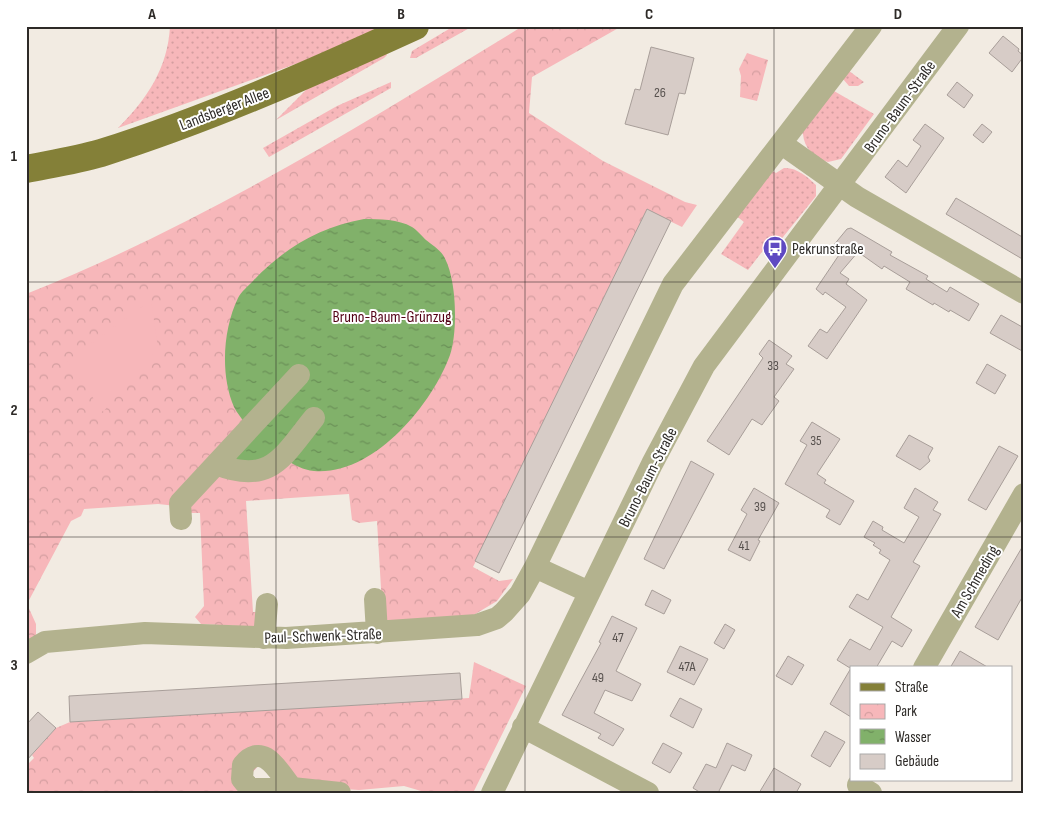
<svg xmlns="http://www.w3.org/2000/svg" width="1050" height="819" viewBox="0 0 1050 819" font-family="'Sofia Sans Condensed',sans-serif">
	<defs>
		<pattern id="grass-dots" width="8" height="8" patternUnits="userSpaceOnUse" patternTransform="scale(1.25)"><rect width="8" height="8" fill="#f7b7ba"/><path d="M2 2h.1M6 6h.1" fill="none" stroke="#d49ea0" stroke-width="1.8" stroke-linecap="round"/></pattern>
		<pattern id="park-crowns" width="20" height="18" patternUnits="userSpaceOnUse" patternTransform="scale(1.25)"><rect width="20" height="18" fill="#f7b7ba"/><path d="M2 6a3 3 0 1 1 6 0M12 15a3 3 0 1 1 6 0" fill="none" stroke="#d49ea0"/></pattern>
		<pattern id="water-ripples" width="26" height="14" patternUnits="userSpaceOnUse" patternTransform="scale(1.25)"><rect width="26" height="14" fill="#81b16a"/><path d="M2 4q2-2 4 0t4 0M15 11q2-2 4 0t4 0" fill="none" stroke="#6a9057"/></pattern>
	</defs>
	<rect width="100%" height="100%" fill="#f2ebe2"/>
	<!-- grass -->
	<path fill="url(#grass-dots)" d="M170 26H384L301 62 118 128C147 99 168 68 170 26Z
		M454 26H473L416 58H410L412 51Z
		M386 53 387 55 384 58 276 120 311 85Z
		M845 68 864 82 858 86H849L843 79Z
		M391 82V88L269 157 263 148 337 106Z
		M834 91 874 114 841 159 828 162C814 158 804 148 803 134L800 131Z
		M784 168C796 167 808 177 816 185V196L775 247 765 248 748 270 721 254 744 222 735 215 771 170 776 173Z"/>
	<!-- park -->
	<path fill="url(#park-crowns)" d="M523 26H622L532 77 529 113 603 161 685 202 697 205 682 227 647 210 473 567 499 581 513 579 497 601 472 616 383 622 377 521 359 523 352 520 349 494 246 501 253 612H261L255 627 201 624 195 617 204 606 200 513H191L186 507 158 504 84 509 81 516 71 521 27 604 36 624V636L26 646V294C201 225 363 124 523 26Z
		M747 53 768 60 757 101 740 97 741 76 739 69Z
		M474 662 526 686 473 793H428L404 786 359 790 302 786 269 753 235 793H26V766L34 758 32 755 56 728 70 722 469 698Z"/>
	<!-- pitch -->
	<path fill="#f7b7ba" d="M151 300 158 348 103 412 67 361Z"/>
	<!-- water -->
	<path fill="url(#water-ripples)" d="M364 219C380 219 398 219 412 227 417 230 422 236 426 240 431 244 439 249 443 255 457 277 458 331 450 355 432 405 373 476 314 471 303 470 295 465 286 460L231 474 247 426C243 420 237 413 234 407 220 375 223 329 238 298 241 292 248 286 253 281 284 248 320 227 364 219Z"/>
	<!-- building -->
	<path fill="#d7ccc7" stroke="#a89e99" d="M1003 36 1019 49 1018 51 1024 56 1012 72 989 53Z
		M651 47 694 58 685 94 679 93 668 135 625 124 635 89 640 90Z
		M957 82 973 95 964 108 947 95Z
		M925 124 944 138 906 193 885 177 898 160 907 167 921 146 913 140Z
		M982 124 992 132 983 143 973 135Z
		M956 198 1024 238V260L946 214Z
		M647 209 671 221 499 573 475 561Z
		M851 228 892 252 890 255 928 276 926 279 947 292 950 287 979 304 969 321 950 310 949 312 934 303 933 305 906 289 910 282 884 266 882 269 858 252 840 273 849 279 846 284 867 300 827 359 808 346 820 329 827 333 846 307 825 292 823 295 816 289 841 252 833 246 847 229Z
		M1001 315 1024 328V352L990 333Z
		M769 340 792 356 786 364 794 369 774 397 779 401 762 425 752 419 729 455 707 441 763 358 759 354Z
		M987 364 1006 375 995 394 976 383Z
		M812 422 840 439 817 474 826 480 824 483 854 501 840 525 826 517 830 510 785 484 807 445 800 441Z
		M909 435 933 448 928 457 930 461 920 470 896 456Z
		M999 446 1018 456 986 510 968 500Z
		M691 461 714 474 664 569 644 559Z
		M754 488 779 503 758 540 760 541 750 561 728 550 747 514 741 510Z
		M915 488 938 502 933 510 941 514 913 562 920 566 891 617 912 630 902 647 892 641 876 668H850L837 660 850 639 870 650 883 627 849 607 857 594 868 600 890 560 879 553 881 550 873 545 875 543 864 537 873 521 883 527 882 530 904 543 919 517 904 508Z
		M1024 544V594L998 640 975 627Z
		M652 590 671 600 664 614 645 605Z
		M612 616 637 628 616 671 641 684 632 701 605 690 594 713 624 729 613 746 598 738 601 734 562 715 601 643 599 642Z
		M725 624 735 630 724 649 714 643Z
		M680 646 708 659 694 685 667 672Z
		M960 651 989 668H950Z
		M788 656 804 665 792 685 776 676Z
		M851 668V717L830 704Z
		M460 673 462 699 70 722 69 696Z
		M680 698 702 709 693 728 670 716Z
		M38 712 56 728 26 761V725Z
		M825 731 845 742 830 767 811 756Z
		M663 743 682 753 670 773 652 763Z
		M727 743 752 755 745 771 732 765 718 793H701L693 788 706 764 716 768Z
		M774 768 801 784 796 793H759Z"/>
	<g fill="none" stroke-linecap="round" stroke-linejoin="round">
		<!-- minor -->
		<path stroke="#b3b28e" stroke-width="22" d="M782 144 857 197 1024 293
			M216 464C271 486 283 456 314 418
			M181 519 180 503 299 375
			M535 567 589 592
			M375 599 377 633
			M264 638 267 604
			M26 653 45 642 145 633 286 638 477 625 497 618 504 612 520 594 535 567 673 284 871 26
			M924 668 1024 494
			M523 727 648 793
			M858 785 871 793
			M292 788C279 773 264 740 243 765L242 779 250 789 292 788 340 793
			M492 793 652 464 704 366 958 26"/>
		<!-- major -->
		<path stroke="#848038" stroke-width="28" d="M26 169C51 164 77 160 101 153 209 119 312 73 415 26"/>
	</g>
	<!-- grid -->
	<path fill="none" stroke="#2d2a27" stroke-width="1" stroke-opacity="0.55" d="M276 26V793M525 26V793M774 26V793M26 282H1024M26 537H1024"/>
	<!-- icons -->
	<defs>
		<symbol id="bus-pin" viewBox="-11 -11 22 30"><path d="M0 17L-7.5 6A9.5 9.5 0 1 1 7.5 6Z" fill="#5f49c2" stroke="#fff"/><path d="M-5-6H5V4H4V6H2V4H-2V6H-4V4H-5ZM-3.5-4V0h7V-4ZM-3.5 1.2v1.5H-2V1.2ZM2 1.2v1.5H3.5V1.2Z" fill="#fff"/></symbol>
	</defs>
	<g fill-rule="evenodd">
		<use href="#bus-pin" x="761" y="234" width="28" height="38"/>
	</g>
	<g text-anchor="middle" stroke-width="4" stroke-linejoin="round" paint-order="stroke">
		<!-- number labels -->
		<g font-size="14" fill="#58524f">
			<text x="660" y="97">26</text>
			<text x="773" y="370">33</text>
			<text x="816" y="445">35</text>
			<text x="760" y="511">39</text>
			<text x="744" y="550">41</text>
			<text x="618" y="642">47</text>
			<text x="687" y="671">47A</text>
			<text x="598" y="682">49</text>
		</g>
		<!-- street labels -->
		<g font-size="16" fill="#2d2a27" stroke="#fff">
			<text transform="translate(899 106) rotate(-54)" y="6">Bruno-Baum-Straße</text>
			<text transform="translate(224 108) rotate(-21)" y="6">Landsberger Allee</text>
			<text transform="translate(647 477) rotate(-63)" y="6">Bruno-Baum-Straße</text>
			<text transform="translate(974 581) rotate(-60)" y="6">Am Schmeding</text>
			<text transform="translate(323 635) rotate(-2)" y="6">Paul-Schwenk-Straße</text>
		</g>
		<!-- poi labels -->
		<g font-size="16" fill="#2d2a27" stroke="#fff" text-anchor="start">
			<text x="792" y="254">Pekrunstraße</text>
		</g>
		<!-- park labels -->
		<g font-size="16" fill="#530015" stroke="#fff">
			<text x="392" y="322">Bruno-Baum-Grünzug</text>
		</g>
	</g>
	<!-- border -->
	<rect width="1050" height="819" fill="none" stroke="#ffffff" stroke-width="55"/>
	<!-- legend -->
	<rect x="850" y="666" width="162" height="115" fill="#ffffff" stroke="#abaaa9"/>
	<rect x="860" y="683" width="25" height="8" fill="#848038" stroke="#abaaa9"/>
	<text x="895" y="692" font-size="15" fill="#2d2a27">Straße</text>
	<rect x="860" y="704" width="25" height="15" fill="url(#park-crowns)" stroke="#abaaa9"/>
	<text x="895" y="716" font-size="15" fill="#2d2a27">Park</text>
	<rect x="860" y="729" width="25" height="15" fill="url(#water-ripples)" stroke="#abaaa9"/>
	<text x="895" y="742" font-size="15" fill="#2d2a27">Wasser</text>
	<rect x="860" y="754" width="25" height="15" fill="#d7ccc7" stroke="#abaaa9"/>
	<text x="895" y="766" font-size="15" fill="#2d2a27">Gebäude</text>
	<rect x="28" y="28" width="994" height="764" fill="none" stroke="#2d2a27" stroke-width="2"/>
	<g font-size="16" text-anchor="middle" font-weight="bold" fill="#2d2a27">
		<text x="152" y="19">A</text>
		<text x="401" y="19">B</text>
		<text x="649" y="19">C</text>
		<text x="898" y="19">D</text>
		<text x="14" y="161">1</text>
		<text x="14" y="415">2</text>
		<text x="14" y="670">3</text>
	</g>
</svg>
